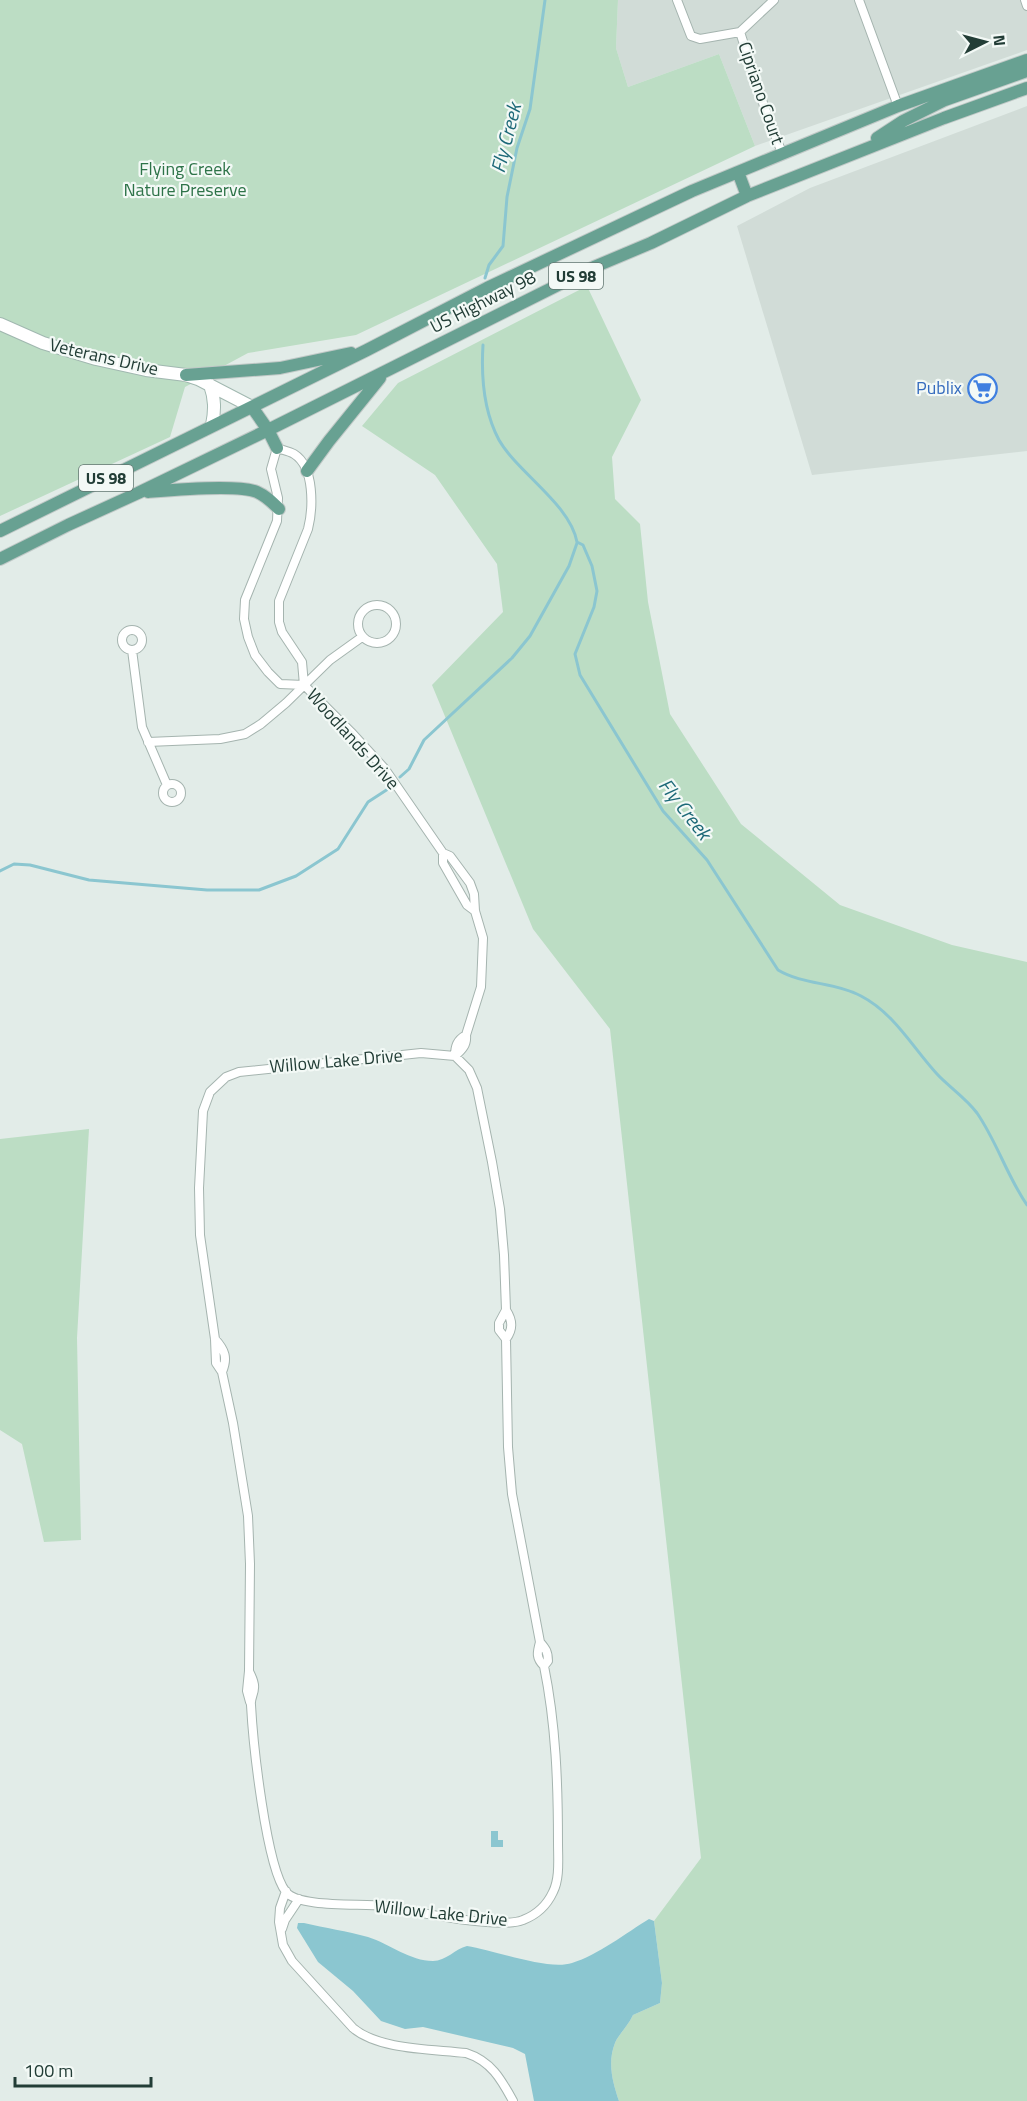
<svg xmlns="http://www.w3.org/2000/svg" width="1027" height="2101" viewBox="0 0 1027 2101" font-family="'Titillium Web',sans-serif">
	<rect width="100%" height="100%" fill="#e2ece8"/>
	<!-- built -->
	<path fill="#d1dcd7" d="M618 0H1027V50L755 146 719 54 628 87 616 48Z
		M1027 106V451L812 475 737 226 810 188Z"/>
	<!-- green -->
	<path fill="#bcddc4" d="M0 0H618L616 48 628 87 719 54 755 146 356 335 248 353 185 387 170 437 0 516Z
		M587 286 641 400 612 457 615 499 640 524 648 602 670 714 741 824 840 905 952 945 1027 962V2101H619C613 2083 607 2063 615 2043 618 2035 628 2026 633 2015L660 2003 662 1983 654 1921 701 1858 610 1029 533 929 432 685 503 612 497 564 435 475 362 426 398 383Z
		M89 1129 77 1338 81 1540 44 1542 22 1444 0 1430V1139Z"/>
	<!-- water -->
	<path fill="#8bc6d0" d="M491 1831H498V1840H503V1847H491Z
		M649 1919 654 1921 662 1983 660 2003 633 2015C628 2026 618 2035 615 2043 607 2063 613 2083 619 2101H534L525 2054 513 2048 423 2027 405 2029 381 2021 353 1991 318 1962 297 1928 298 1923H304C325 1928 347 1931 368 1937 390 1944 410 1961 433 1961 446 1961 455 1949 467 1946 494 1950 548 1971 572 1963 598 1955 626 1933 649 1919Z"/>
	<g fill="none" stroke-linecap="round" stroke-linejoin="round">
		<!-- stream -->
		<path stroke="#8bc6d0" stroke-width="3" d="M485 278 489 265 503 246 507 197 517 148 530 109 545 0
			M483 345C481 377 484 412 499 440 518 473 570 504 577 542L583 545 592 566 597 591 594 607 575 654 580 675 663 811 707 860 778 970C803 985 835 982 861 996 894 1013 913 1048 937 1074 949 1087 966 1098 977 1113 997 1142 1007 1176 1027 1205
			M400 777 409 769 424 740 512 658 530 636 569 566 577 543
			M0 871 14 864 30 865 89 880 207 890H259L296 876 338 849 368 802 388 789"/>
		<defs>
			<path id="street" d="M677 0 691 36 700 39 740 32 774 0
				M859 0 898 106
				M1025 0 1027 6
				M740 32 764 106 782 153
				M358 624a19 19 0 1 1 38 0a19 19 0 1 1-38 0Z
				M122 640a10 10 0 1 1 20 0a10 10 0 1 1-20 0Z
				M132 650 142 727 167 785
				M304 685 280 684 268 672 255 655 248 637 244 619 245 600 277 521 278 498 271 469 277 448C282 450 289 451 294 454 315 467 313 509 308 529L279 601V622L282 632 302 662 304 685 351 732 385 769 443 853 450 856 470 883 474 894 475 911 483 938 481 987 466 1035C467 1045 462 1050 455 1056
				M148 742 220 739 245 734 261 724 286 703 330 660 362 637
				M163 793a9 9 0 1 1 18 0a9 9 0 1 1-18 0Z
				M443 853V863L467 905 475 911
				M421 1053 455 1056 469 1070 477 1088 492 1162 500 1209 504 1255 506 1310 499 1323V1330L506 1339 508 1447 512 1494 540 1642C537 1653 536 1658 544 1666 556 1725 558 1784 558 1843 558 1859 560 1878 553 1892 547 1905 536 1915 523 1920 499 1930 413 1911 384 1906 362 1903 299 1908 286 1892 266 1867 253 1742 251 1705 250 1699 254 1694 254 1688 255 1682 251 1676 249 1671L250 1564 248 1516 233 1423 222 1372 216 1363 215 1339 200 1235 199 1188 203 1111 210 1092 226 1077 239 1072Z
				M455 1056C455 1046 457 1040 466 1035
				M215 1339C225 1350 228 1358 222 1372
				M506 1339C513 1329 513 1321 506 1310
				M540 1642C546 1649 548 1652 548 1661L544 1666
				M249 1671 247 1691 250 1702
				M286 1891 280 1908 279 1922 283 1945 292 1961 353 2028C379 2050 432 2049 466 2053 491 2061 501 2079 513 2101
				M282 1929 285 1920 299 1899"/>
			<path id="secondary" d="M0 324 43 343 96 359 146 370 186 375 198 379 252 407
				M210 385C215 399 215 410 212 425"/>
			<path id="primary" d="M877 138 903 121 945 100 1027 71
				M738 172 747 196
				M186 375 280 368 351 353
				M252 407 268 430 277 448
				M307 471 329 441 380 378
				M148 492C171 490 238 484 257 492 266 496 272 502 279 509
				M0 531 367 350 487 288 692 191 898 106 1027 60
				M0 559 68 525 138 493 268 430 594 267 651 243 747 196 944 118 1027 88"/>
		</defs>
		<!-- street casing -->
		<use href="#street" stroke="#a5b4af" stroke-width="10"/>
		<!-- secondary casing -->
		<use href="#secondary" stroke="#a1b8b0" stroke-width="14"/>
		<!-- primary casing -->
		<use href="#primary" stroke="#c1c9c7" stroke-width="14"/>
		<!-- street -->
		<use href="#street" stroke="#fff" stroke-width="8"/>
		<!-- secondary -->
		<use href="#secondary" stroke="#fff" stroke-width="12"/>
		<!-- primary -->
		<use href="#primary" stroke="#68a192" stroke-width="12"/>
	</g>
	<!-- icons -->
	<defs>
		<symbol id="supermarket-ring" viewBox="-11 -11 22 22"><circle r="9.5" fill="#f3f9f6" stroke="#3f7fe0" stroke-width="1.5"/><path d="M-6-5.5h2.5l.6 2H6L4.5 2H-2.5L-4.4-4H-6ZM-1.5 3.2a1.3 1.3 0 1 0 .1 0ZM3 3.2a1.3 1.3 0 1 0 .1 0Z" fill="#3f7fe0"/></symbol>
	</defs>
	<g fill-rule="evenodd">
		<use href="#supermarket-ring" x="966" y="372" width="33" height="33"/>
	</g>
	<g text-anchor="middle" stroke-width="4.5" stroke-linejoin="round" paint-order="stroke">
		<!-- shield labels -->
		<g fill="#f3f9f6" stroke="#617570" stroke-width="1.5">
			<rect x="549" y="263" width="54" height="26" rx="4.5"/>
			<rect x="79" y="465" width="54" height="26" rx="4.5"/>
		</g>
		<g font-size="16" font-weight="bold" fill="#223d36">
			<text x="576" y="282">US 98</text>
			<text x="106" y="484">US 98</text>
		</g>
		<!-- street labels -->
		<g font-size="18" fill="#223d36" stroke="#f3f9f6">
			<text transform="translate(761 93) rotate(71)" y="6">Cipriano Court</text>
			<text transform="translate(483 302) rotate(-27)" y="6">US Highway 98</text>
			<text transform="translate(104 357) rotate(13)" y="6">Veterans Drive</text>
			<text transform="translate(353 739) rotate(48)" y="6">Woodlands Drive</text>
			<text transform="translate(336 1061) rotate(-5)" y="6">Willow Lake Drive</text>
			<text transform="translate(441 1913) rotate(6)" y="6">Willow Lake Drive</text>
		</g>
		<!-- park labels -->
		<g font-size="18" fill="#2d7348" stroke="#f3f9f6">
			<text x="185" y="175">Flying Creek<tspan x="185" dy="21">Nature Preserve</tspan></text>
		</g>
		<!-- shop labels -->
		<g font-size="18" fill="#366cbe" stroke="#f3f9f6" text-anchor="end">
			<text x="962" y="394">Publix</text>
		</g>
		<!-- water labels -->
		<g font-size="20" font-style="italic" fill="#1d6978" stroke="#f3f9f6">
			<text transform="translate(506 138) rotate(-76)" y="7">Fly Creek</text>
			<text transform="translate(685 809) rotate(52)" y="7">Fly Creek</text>
		</g>
	</g>
	<!-- north arrow -->
	<g transform="translate(985 42) rotate(84)" stroke="#f3f9f6" stroke-width="4.5" paint-order="stroke">
	<path d="M0-4.5L10 22L0 15L-10 22Z" fill="#223d36"/>
	<text y="-9" font-size="16" font-weight="bold" text-anchor="middle" fill="#223d36">N</text>
	</g>
	<!-- scale -->
	<path d="M15 2077v9h136v-9" fill="none" stroke="#223d36" stroke-width="3"/>
	<text x="24" y="2077" font-size="18" fill="#223d36" stroke="#f3f9f6" stroke-width="4.5" paint-order="stroke">100 m</text>
</svg>
